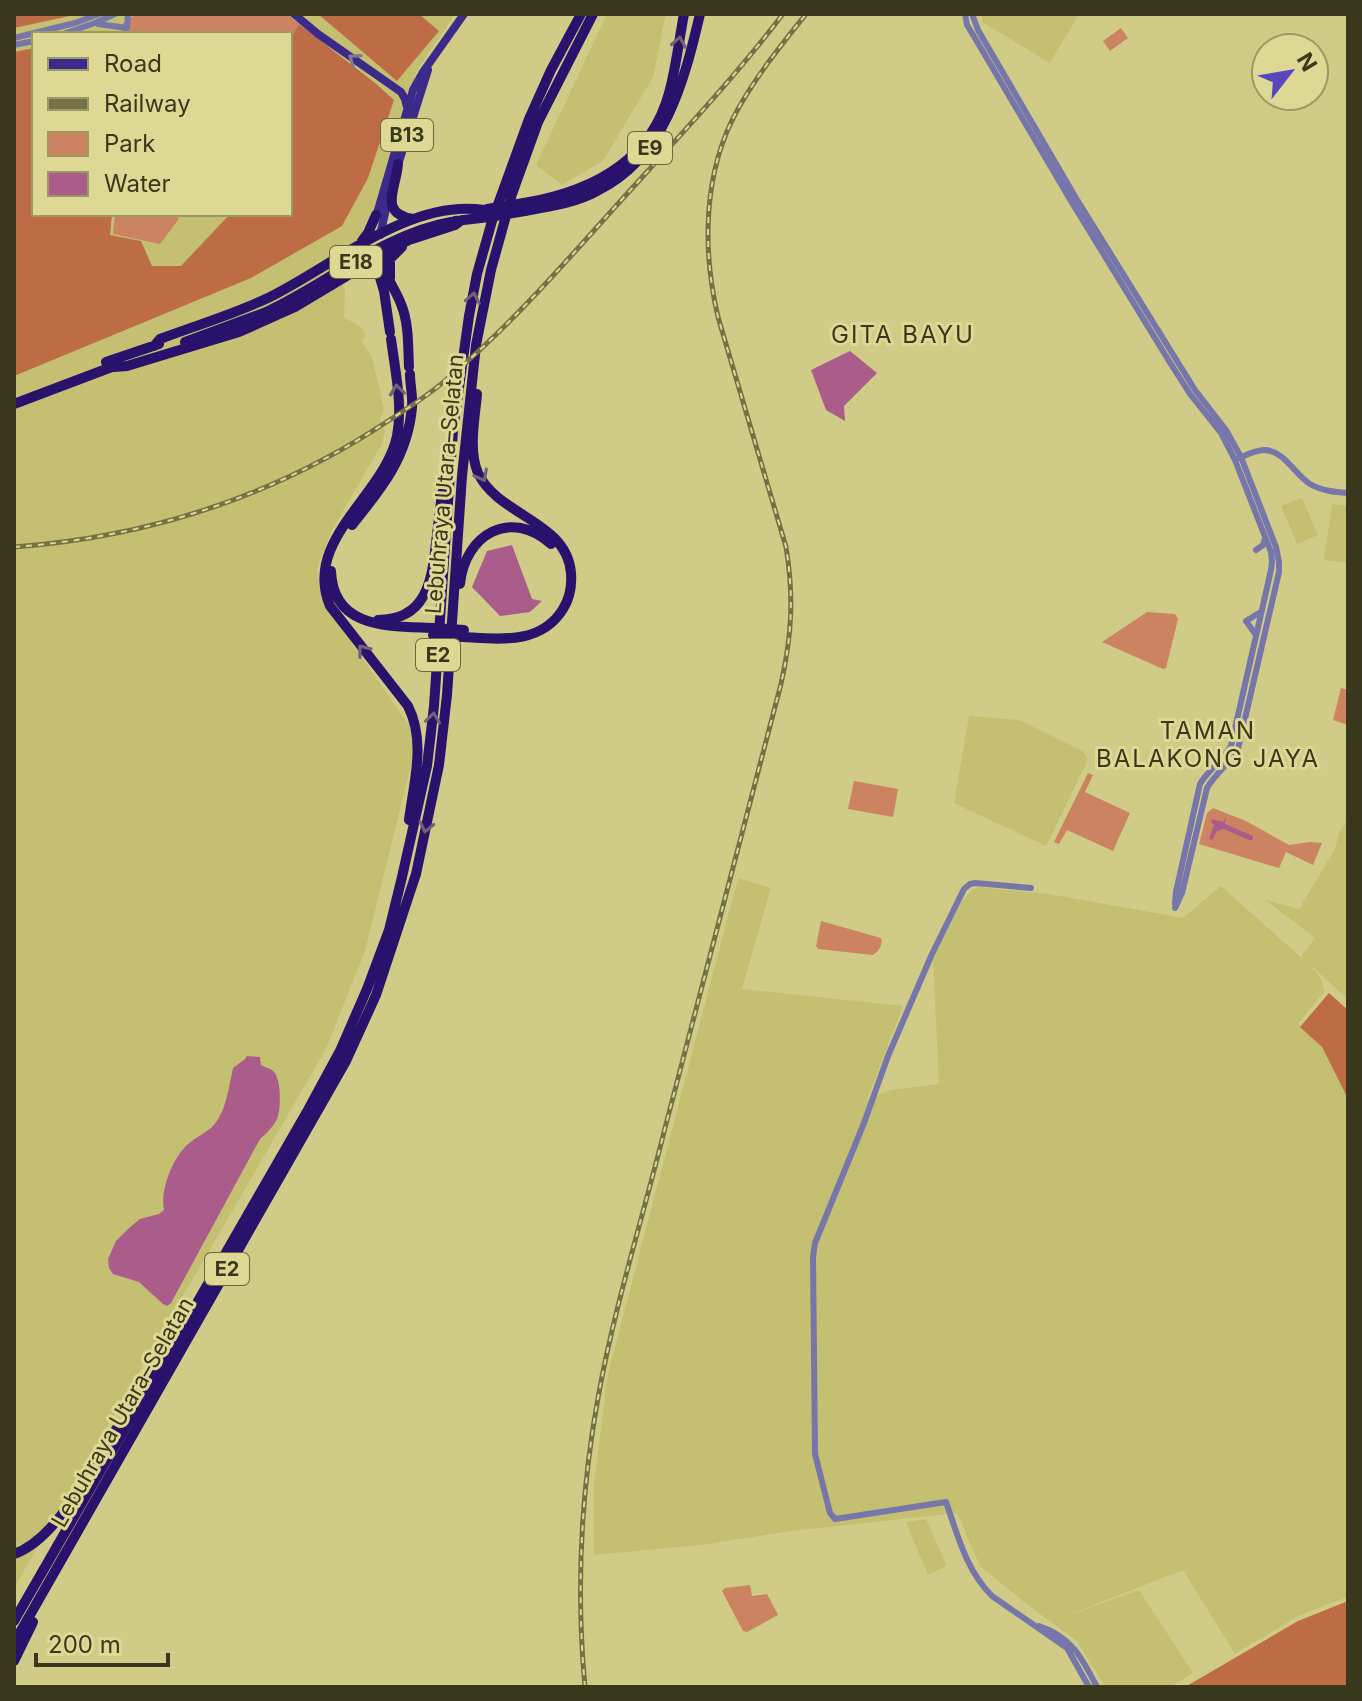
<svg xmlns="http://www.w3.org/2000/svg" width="1362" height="1701" viewBox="0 0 1362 1701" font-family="Inter,sans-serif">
	<rect width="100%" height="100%" fill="#d0cc87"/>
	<!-- built -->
	<path fill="#c5bf72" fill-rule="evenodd" d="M14 14H455L416 72 387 167 371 217 361 239 334 255 345 290 344 317 362 328 366 335 361 341 372 357 384 408 380 419 385 430 382 444 333 528 317 568 321 599 409 725 414 753 365 951 326 1049 14 1588ZM34 34H290V214H34Z
		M607 14H666L653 77 603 161 562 185 536 165Z
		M982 14H1079L1050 63 982 22Z
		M1302 498 1318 535 1297 544 1281 506Z
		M1332 504 1348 506V563L1324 560Z
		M969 716 1019 720 1083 751 1088 760 1046 846 954 803Z
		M1348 818V999L1308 963 1321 978 1324 992 1298 1023 1322 1047 1348 1099V1597L1300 1615 1235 1654 1183 1570 1061 1618 1139 1590 1193 1673 1170 1687H1105L1077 1641 1029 1606 980 1566 957 1513 791 1531 700 1545 594 1555V1484L608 1374 738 878 771 888 742 989 903 1006 867 1100 890 1090 939 1084 933 959 961 903 971 891 978 887 1049 894 1183 918 1221 886 1304 960 1302 955 1315 938 1265 900 1299 909 1335 849 1339 833Z
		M926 1519 947 1566 928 1575 906 1522Z"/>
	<!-- green -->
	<path fill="#cb8362" d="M136 14H287L299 24 290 39V34H225L205 31 204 34H125L119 26Z
		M1121 28 1128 38 1110 51 1103 41Z
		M115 214H179L178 220 160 244 113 234Z
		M1147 612 1175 614 1178 619 1166 668 1163 669 1102 642Z
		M1341 688 1348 690V725L1333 720Z
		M1088 773 1093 775 1085 792 1130 813 1113 851 1067 830 1059 844 1054 842Z
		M854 781 898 789 893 817 848 809Z
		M1213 808 1246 821 1289 845 1310 842 1322 843 1313 865 1286 852 1279 868 1199 844 1207 813Z
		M821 921 881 938C883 945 879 951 873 955L818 949 816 946Z
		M750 1585 752 1596 767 1594 778 1615 747 1632 743 1631 722 1591 725 1588Z"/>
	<!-- forest -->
	<path fill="#be6c46" d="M14 14H79L14 28Z
		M318 14H419L439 31 397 81Z
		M299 24 375 83 394 100 368 178 342 226 251 278 14 376V52L34 48V214H112L110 235 141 241 152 266H181L230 214H290V39Z
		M1329 993 1348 1010V1099L1322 1047 1300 1027Z
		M1348 1601V1687H1185L1298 1621Z"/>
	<!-- water -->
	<path fill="#aa5c8a" d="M850 351 877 373 844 406 845 421 826 410 811 370Z
		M512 545 532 599 542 601 530 612 500 616 472 587 487 551Z
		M1226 817 1225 824 1253 836V840H1249L1224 829 1217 831 1212 840 1209 839 1214 825 1211 822 1212 819 1223 822Z
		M247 1056 260 1057 261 1065C264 1067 269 1068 272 1070 282 1077 281 1109 277 1119 273 1127 267 1133 260 1139L171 1303 167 1306 163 1304 139 1282 113 1274 109 1268 108 1259 116 1241 128 1229 140 1219 159 1214 164 1210C160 1190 172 1160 186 1146 194 1138 204 1134 212 1127 226 1113 229 1087 233 1068L245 1059Z"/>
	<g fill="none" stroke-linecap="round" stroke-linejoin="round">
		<!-- minor -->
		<path stroke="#7776aa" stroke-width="6" d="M965 14 967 25 972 33 1071 201 1169 361 1190 394 1221 433 1235 460 1271 552 1272 562 1271 570 1231 746C1222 761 1208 770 1200 784L1176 892 1175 904
			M972 14 978 30 1076 198 1195 390 1226 430 1241 457 1276 547 1279 562V572L1238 749C1229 764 1216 773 1207 788L1182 893 1175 908
			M98 24 127 28 128 14
			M63 34 95 23 115 14
			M14 38 75 23 99 14
			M14 45 34 41
			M1239 458C1246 455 1256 450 1264 450 1284 450 1295 475 1310 484 1322 491 1335 492 1348 493
			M1256 550 1263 545 1265 538
			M1256 635 1246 621 1259 613
			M1031 888 975 883 970 884 964 889 932 954 888 1056 864 1123 815 1243 813 1257 815 1454 830 1513 835 1519 946 1502C958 1536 966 1570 992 1596L1067 1648 1089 1687
			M1039 1626C1072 1637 1082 1658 1097 1687"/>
		<!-- major -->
		<path stroke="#3c2a8a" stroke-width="8" d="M294 14 318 34 401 92 405 99 407 107
			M397 168 428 70
			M375 220 413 90 423 72 464 14
			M380 235 390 192"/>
		<!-- highway -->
		<path stroke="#29126c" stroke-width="10" d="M398 164C396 189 378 213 413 219
			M524 203C589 192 650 163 669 93 676 68 679 40 684 14
			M525 211C550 206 575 203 597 191 665 158 684 82 700 14
			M455 221 489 217
			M362 241 368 233 376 215
			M380 251C382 275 393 283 401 304 409 323 408 347 409 367
			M378 271 384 291 390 332
			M390 278V259L402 247
			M391 339C395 370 403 405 397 436 385 495 302 540 330 606L408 706C426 742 414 781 409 820
			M185 342 264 313
			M154 346 160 339C197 325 235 314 270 297 333 266 410 198 484 210
			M106 362 159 344
			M114 367 127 366 239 332 295 307 395 247 409 240 455 225 462 220
			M14 404 117 365
			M352 525C382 488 408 456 412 407 413 396 410 385 410 374
			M331 571C333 630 391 626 434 628
			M460 584C465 534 511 508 551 544
			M378 620C426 620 432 581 436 543 438 526 440 509 442 493
			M463 637C499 639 541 645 563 609 570 598 572 586 571 573 567 521 498 516 478 473 468 450 475 418 477 394
			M14 1554C58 1539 92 1466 117 1428
			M14 1621 308 1110 340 1051 367 989 389 930 402 877 427 766 434 706 453 430 469 316 477 274 492 221 529 119 551 70 581 14
			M14 1643 346 1061 376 995 416 874 439 765 447 695 462 476 476 345 491 270 512 194 538 122 593 14
			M14 1661 33 1622"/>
		<defs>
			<path id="rail" d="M14 547C149 537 275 496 388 421 408 408 429 395 447 379 509 327 562 266 616 206 673 143 731 82 783 14
				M585 1687C576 1591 581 1492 598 1398 614 1308 643 1217 665 1128 704 980 742 832 781 684 792 635 794 596 786 547L718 317C702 249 703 171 738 109 757 75 782 44 806 14"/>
		</defs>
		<!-- rail casing -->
		<use href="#rail" stroke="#737145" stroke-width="5"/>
		<!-- rail -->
		<use href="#rail" stroke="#ddd994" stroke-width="2" stroke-dasharray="6" stroke-linecap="butt"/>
		<!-- highway-bridge -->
		<path stroke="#29126c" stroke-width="10" d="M487 209 524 203
			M489 217 525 211
			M264 313C326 285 383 234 451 222
			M434 628 464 630
			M433 635 463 637"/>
	</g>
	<!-- one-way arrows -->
	<defs><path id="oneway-chevron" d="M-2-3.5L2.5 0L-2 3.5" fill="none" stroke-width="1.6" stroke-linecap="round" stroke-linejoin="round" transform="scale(2)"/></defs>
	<g stroke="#71627c">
		<use href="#oneway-chevron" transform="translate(679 42) rotate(-80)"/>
		<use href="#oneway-chevron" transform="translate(473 298) rotate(-79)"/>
		<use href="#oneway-chevron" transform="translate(397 390) rotate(-97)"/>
		<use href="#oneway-chevron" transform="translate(482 476) rotate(62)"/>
		<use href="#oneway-chevron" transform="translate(363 650) rotate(-128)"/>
		<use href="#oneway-chevron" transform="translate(433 718) rotate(-83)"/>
		<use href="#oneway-chevron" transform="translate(426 827) rotate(102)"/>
	</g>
	<use stroke="#84798e" href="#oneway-chevron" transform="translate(354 59) rotate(-145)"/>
	<g text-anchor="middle" stroke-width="6" stroke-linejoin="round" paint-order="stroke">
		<!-- shield labels -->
		<g fill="#ddd994" stroke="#6b6840" stroke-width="2">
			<rect x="381" y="119" width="52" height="32" rx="6"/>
			<rect x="628" y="132" width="44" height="32" rx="6"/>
			<rect x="330" y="246" width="52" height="32" rx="6"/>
			<rect x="416" y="639" width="44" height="32" rx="6"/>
			<rect x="205" y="1253" width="44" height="32" rx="6"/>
		</g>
		<g font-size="20" font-weight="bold" fill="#3a381c">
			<text x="407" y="142">B13</text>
			<text x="650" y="155">E9</text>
			<text x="356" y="269">E18</text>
			<text x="438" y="662">E2</text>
			<text x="227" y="1276">E2</text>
		</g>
		<!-- street labels -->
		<g font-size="22" fill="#3a381c" stroke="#ddd994">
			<text transform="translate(444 484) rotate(-85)" y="8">Lebuhraya Utara–Selatan</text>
			<text transform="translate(122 1412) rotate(-60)" y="8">Lebuhraya Utara–Selatan</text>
		</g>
		<!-- neighbourhood labels -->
		<g font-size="24" letter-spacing="2" fill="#3a381c" stroke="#ddd994">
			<text x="903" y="343">GITA BAYU</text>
			<text x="1208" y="739">TAMAN<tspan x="1208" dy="28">BALAKONG JAYA</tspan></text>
		</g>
	</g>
	<!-- border -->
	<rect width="1362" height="1701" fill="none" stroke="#3a381c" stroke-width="32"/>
	<!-- legend -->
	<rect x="32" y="32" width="260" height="184" fill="#ddd994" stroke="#9c9964" stroke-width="2"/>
	<rect x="48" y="58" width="40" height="12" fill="#3c2a8a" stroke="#9c9964" stroke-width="2"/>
	<text x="104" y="72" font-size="24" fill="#3a381c">Road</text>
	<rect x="48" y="98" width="40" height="12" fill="#737145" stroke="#9c9964" stroke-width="2"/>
	<text x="104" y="112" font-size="24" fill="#3a381c">Railway</text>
	<rect x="48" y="132" width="40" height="24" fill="#cb8362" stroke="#9c9964" stroke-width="2"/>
	<text x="104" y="152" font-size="24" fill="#3a381c">Park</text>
	<rect x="48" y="172" width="40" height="24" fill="#aa5c8a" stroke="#9c9964" stroke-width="2"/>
	<text x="104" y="192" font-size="24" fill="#3a381c">Water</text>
	<!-- north arrow -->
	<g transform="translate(1290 72) rotate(59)"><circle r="38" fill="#ddd994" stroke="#9c9964" stroke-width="2"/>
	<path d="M0-6L14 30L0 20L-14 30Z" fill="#5946be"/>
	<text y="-12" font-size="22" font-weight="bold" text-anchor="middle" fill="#3a381c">N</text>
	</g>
	<!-- scale -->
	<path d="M36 1653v12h132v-12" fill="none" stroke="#3a381c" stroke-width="4"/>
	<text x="48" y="1653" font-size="24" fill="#3a381c" stroke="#ddd994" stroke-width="6" paint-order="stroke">200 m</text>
</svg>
